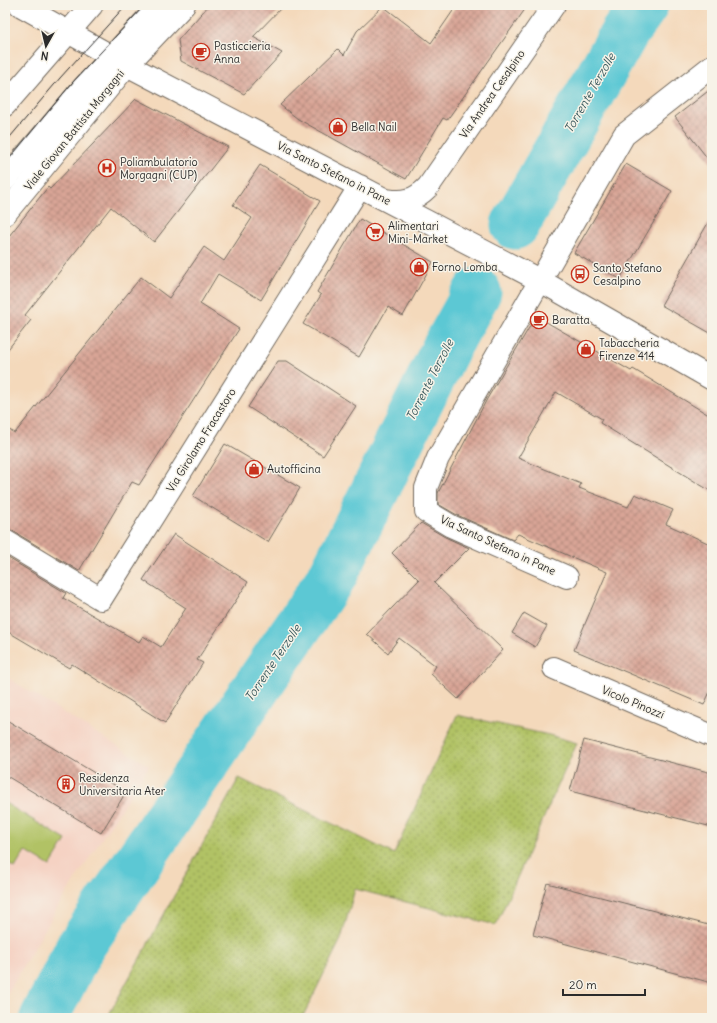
<svg xmlns="http://www.w3.org/2000/svg" width="717" height="1023" viewBox="0 0 717 1023" font-family="Delius,sans-serif">
	<defs>
		<pattern id="park-dots" width="8" height="8" patternUnits="userSpaceOnUse"><rect width="8" height="8" fill="#b1c265"/><path d="M2 2h.1M6 6h.1" fill="none" stroke="#909e53" stroke-width="1.8" stroke-linecap="round"/></pattern>
		<pattern id="building-cross-hatch" width="8" height="8" patternUnits="userSpaceOnUse"><rect width="8" height="8" fill="#d9a596"/><path d="M0 0l8 8M0 8l8-8" fill="none" stroke="#b0877b"/></pattern>
	</defs>
	<rect width="100%" height="100%" fill="#f7f3e8"/>
	<filter id="ink" filterUnits="userSpaceOnUse"><feTurbulence type="fractalNoise" baseFrequency=".025" numOctaves="2"/><feDisplacementMap in="SourceGraphic" scale="8" xChannelSelector="R" yChannelSelector="G"/><feConvolveMatrix kernelMatrix="1 2 1 2 8 2 1 2 1" color-interpolation-filters="sRGB"/></filter>
	<filter id="wash" filterUnits="userSpaceOnUse"><feTurbulence type="fractalNoise" baseFrequency=".012" numOctaves="4" result="noise"/><feDisplacementMap in="SourceGraphic" scale="16" xChannelSelector="R" yChannelSelector="G"/><feGaussianBlur stdDeviation="0.9" result="paint"/><feColorMatrix in="noise" values="0 0 0 0 0 0 0 0 0 0 0 0 0 0 0 0 0 1.4 0 .05"/><feComposite in="paint" operator="in"/></filter>
	<g filter="url(#wash)">
		<rect width="100%" height="100%" fill="#f4d9bb"/>
		<!-- built -->
		<path fill="#f5d2c3" d="M5 676 149 766 62 900 5 998Z"/>
		<!-- green -->
		<path fill="#b1c265" stroke="#6e7648" d="M5 803 66 840 50 866 25 851 15 868 5 862Z"/>
		<!-- park -->
		<path fill="url(#park-dots)" stroke="#6e7648" d="M457 715 549 735 577 743 496 925 355 889 341 939 302 1018H107L239 778 394 854Z"/>
		<g fill="none" stroke-linecap="round" stroke-linejoin="round">
			<!-- river -->
			<path stroke="#5cc8d4" stroke-width="49" d="M515 225 625 32 644 5
				M44 1018 80 947 333 575 446 348 477 292"/>
		</g>
		<g id="blocks">
			<!-- building -->
			<path fill="url(#building-cross-hatch)" d="M209 5H284L253 37 282 53 244 94 181 61 178 40Z
				M457 5H528L447 120 443 118 406 179 298 119 280 105 338 49 344 55 357 31 383 6 431 43Z
				M712 88V164L675 117Z
				M136 99 228 147 154 242 111 207 25 315 31 320 5 353V241L48 187 50 189Z
				M626 164 672 191 620 279 574 253Z
				M260 165 320 201 261 300 218 274 200 304 239 329 139 485 132 482 79 571 11 530 5 529V428L15 433 141 277 169 298 204 247 224 261 252 218 233 205Z
				M712 216V334L661 305Z
				M360 219 433 262 403 316 388 307 359 357 303 324 321 295 317 292Z
				M536 316 631 371 633 369 712 417V492L600 423 602 419 556 392 518 458 581 484 579 488 628 507 635 494 673 510 666 524 712 545V687L704 705 574 650 607 572 518 534 513 540 457 515 438 504V493L487 399Z
				M278 361H287L356 406 323 456 248 407Z
				M225 444 300 488 268 542 193 496Z
				M421 523 445 537 469 548 434 583 503 650 458 699 431 674 436 666 399 638 388 653 367 634 419 580 392 553Z
				M174 534 248 582 197 660 203 663 165 723 72 664 69 668 5 630V556L66 593 63 598 139 642 143 636 161 647 186 608 143 580Z
				M524 613 547 626 535 647 512 633Z
				M5 719 126 792 101 833 5 775Z
				M584 740 712 773V827L570 791Z
				M547 883 712 926V983L533 935Z"/>
		</g>
	</g>
	<g filter="url(#ink)">
		<use href="#blocks" fill-opacity="0" stroke="#71685d" stroke-width="1"/>
		<g fill="none" stroke-linecap="round" stroke-linejoin="round">
			<defs>
				<path id="minor" d="M20 5 127 65 541 281 712 379
					M5 180 83 88 160 5
					M387 200C405 203 415 200 428 187L554 5
					M5 541 101 599 360 186
					M567 577 451 526 426 511V488L438 458 624 135 712 66
					M554 668 712 736"/>
				<path id="major" d="M5 105 92 5
					M5 214 127 65 184 5"/>
			</defs>
			<!-- minor casing -->
			<use href="#minor" stroke="#71685d" stroke-width="24"/>
			<!-- major casing -->
			<use href="#major" stroke="#71685d" stroke-width="24"/>
			<!-- minor -->
			<use href="#minor" stroke="#fff" stroke-width="22"/>
			<!-- major -->
			<use href="#major" stroke="#fff" stroke-width="22"/>
			<!-- tram -->
			<path stroke="#2b2b2b" stroke-width="1" d="M5 143 60 78 126 5
				M5 164 72 83 145 5"/>
		</g>
	</g>
	<!-- icons -->
	<defs>
		<symbol id="cafe-ring" viewBox="-11 -11 22 22"><circle r="9.5" fill="#f7f3e8" stroke="#c8321e" stroke-width="1.5"/><path d="M-5.5-4.5H6V0H3Q3 3.5 0 3.5H-2.5Q-5.5 3.5-5.5 0ZM3-3.2v2h1.7v-2ZM-6 4.5H4V6H-6Z" fill="#c8321e"/></symbol>
		<symbol id="shop-ring" viewBox="-11 -11 22 22"><circle r="9.5" fill="#f7f3e8" stroke="#c8321e" stroke-width="1.5"/><path d="M-5-2.5h2.3a2.7 3.5 0 0 1 5.4 0H5L5.5 6h-11ZM-1.5-2.5h3a1.5 2.3 0 0 0-3 0Z" fill="#c8321e"/></symbol>
		<symbol id="hospital-ring" viewBox="-11 -11 22 22"><circle r="9.5" fill="#f7f3e8" stroke="#c8321e" stroke-width="1.5"/><path d="M-5-5h3v3.5h4V-5h3V5h-3V1.5h-4V5h-3Z" fill="#c8321e"/></symbol>
		<symbol id="supermarket-ring" viewBox="-11 -11 22 22"><circle r="9.5" fill="#f7f3e8" stroke="#c8321e" stroke-width="1.5"/><path d="M-6-5.5h2.5l.6 2H6L4.5 2H-2.5L-4.4-4H-6ZM-1.5 3.2a1.3 1.3 0 1 0 .1 0ZM3 3.2a1.3 1.3 0 1 0 .1 0Z" fill="#c8321e"/></symbol>
		<symbol id="bus-ring" viewBox="-11 -11 22 22"><circle r="9.5" fill="#f7f3e8" stroke="#c8321e" stroke-width="1.5"/><path d="M-5-6H5V4H4V6H2V4H-2V6H-4V4H-5ZM-3.5-4V0h7V-4ZM-3.5 1.2v1.5H-2V1.2ZM2 1.2v1.5H3.5V1.2Z" fill="#c8321e"/></symbol>
		<symbol id="building-ring" viewBox="-11 -11 22 22"><circle r="9.5" fill="#f7f3e8" stroke="#c8321e" stroke-width="1.5"/><path d="M-4-6H4V6H1V3H-1V6H-4ZM-2.5-4.3h1.7v1.8h-1.7ZM.8-4.3h1.7v1.8H.8ZM-2.5-1h1.7V.8h-1.7ZM.8-1h1.7V.8H.8Z" fill="#c8321e"/></symbol>
	</defs>
	<g fill-rule="evenodd">
		<use href="#cafe-ring" x="191" y="42" width="20" height="20"/>
		<use href="#shop-ring" x="328" y="117" width="20" height="20"/>
		<use href="#hospital-ring" x="97" y="158" width="20" height="20"/>
		<use href="#supermarket-ring" x="365" y="222" width="20" height="20"/>
		<use href="#shop-ring" x="409" y="257" width="20" height="20"/>
		<use href="#bus-ring" x="570" y="264" width="20" height="20"/>
		<use href="#cafe-ring" x="529" y="310" width="20" height="20"/>
		<use href="#shop-ring" x="576" y="339" width="20" height="20"/>
		<use href="#shop-ring" x="244" y="459" width="20" height="20"/>
		<use href="#building-ring" x="56" y="774" width="20" height="20"/>
	</g>
	<g text-anchor="middle" stroke-width="3" stroke-linejoin="round" paint-order="stroke">
		<!-- poi labels -->
		<g font-size="11" fill="#2b2b2b" stroke="#f7f3e8" text-anchor="start">
			<text x="214" y="50">Pasticcieria<tspan x="214" dy="13">Anna</tspan></text>
			<text x="351" y="131">Bella Nail</text>
			<text x="120" y="166">Poliambulatorio<tspan x="120" dy="13">Morgagni (CUP)</tspan></text>
			<text x="388" y="230">Alimentari<tspan x="388" dy="13">Mini-Market</tspan></text>
			<text x="432" y="271">Forno Lomba</text>
			<text x="593" y="272">Santo Stefano<tspan x="593" dy="13">Cesalpino</tspan></text>
			<text x="552" y="324">Baratta</text>
			<text x="599" y="347">Tabaccheria<tspan x="599" dy="13">Firenze 414</tspan></text>
			<text x="267" y="473">Autofficina</text>
			<text x="79" y="782">Residenza<tspan x="79" dy="13">Universitaria Ater</tspan></text>
		</g>
		<!-- street labels -->
		<g font-size="11" fill="#2b2b2b" stroke="#f7f3e8">
			<text transform="translate(492 94) rotate(-55)" y="4">Via Andrea Cesalpino</text>
			<text transform="translate(74 130) rotate(-51)" y="4">Viale Giovan Battista Morgagni</text>
			<text transform="translate(334 173) rotate(27)" y="4">Via Santo Stefano in Pane</text>
			<text transform="translate(201 440) rotate(-58)" y="4">Via Girolamo Fracastoro</text>
			<text transform="translate(498 545) rotate(25)" y="4">Via Santo Stefano in Pane</text>
			<text transform="translate(633 702) rotate(23)" y="4">Vicolo Pinozzi</text>
		</g>
		<!-- water labels -->
		<g font-size="12" font-style="italic" fill="#3a5a5e" stroke="#f7f3e8">
			<text transform="translate(590 93) rotate(-60)" y="4">Torrente Terzolle</text>
			<text transform="translate(430 380) rotate(-63)" y="4">Torrente Terzolle</text>
			<text transform="translate(273 663) rotate(-56)" y="4">Torrente Terzolle</text>
		</g>
	</g>
	<!-- margin -->
	<rect width="717" height="1023" fill="none" stroke="#f7f3e8" stroke-width="20"/>
	<!-- north arrow -->
	<g transform="translate(46 46) rotate(188)" stroke="#f7f3e8" stroke-width="3" paint-order="stroke">
	<path d="M0-3L7 15L0 10L-7 15Z" fill="#2b2b2b"/>
	<text y="-6" font-size="11" font-weight="bold" text-anchor="middle" fill="#2b2b2b">N</text>
	</g>
	<!-- scale -->
	<path d="M563 989v6h82v-6" fill="none" stroke="#2b2b2b" stroke-width="2"/>
	<text x="569" y="989" font-size="12" fill="#2b2b2b" stroke="#f7f3e8" stroke-width="3" paint-order="stroke">20 m</text>
</svg>
